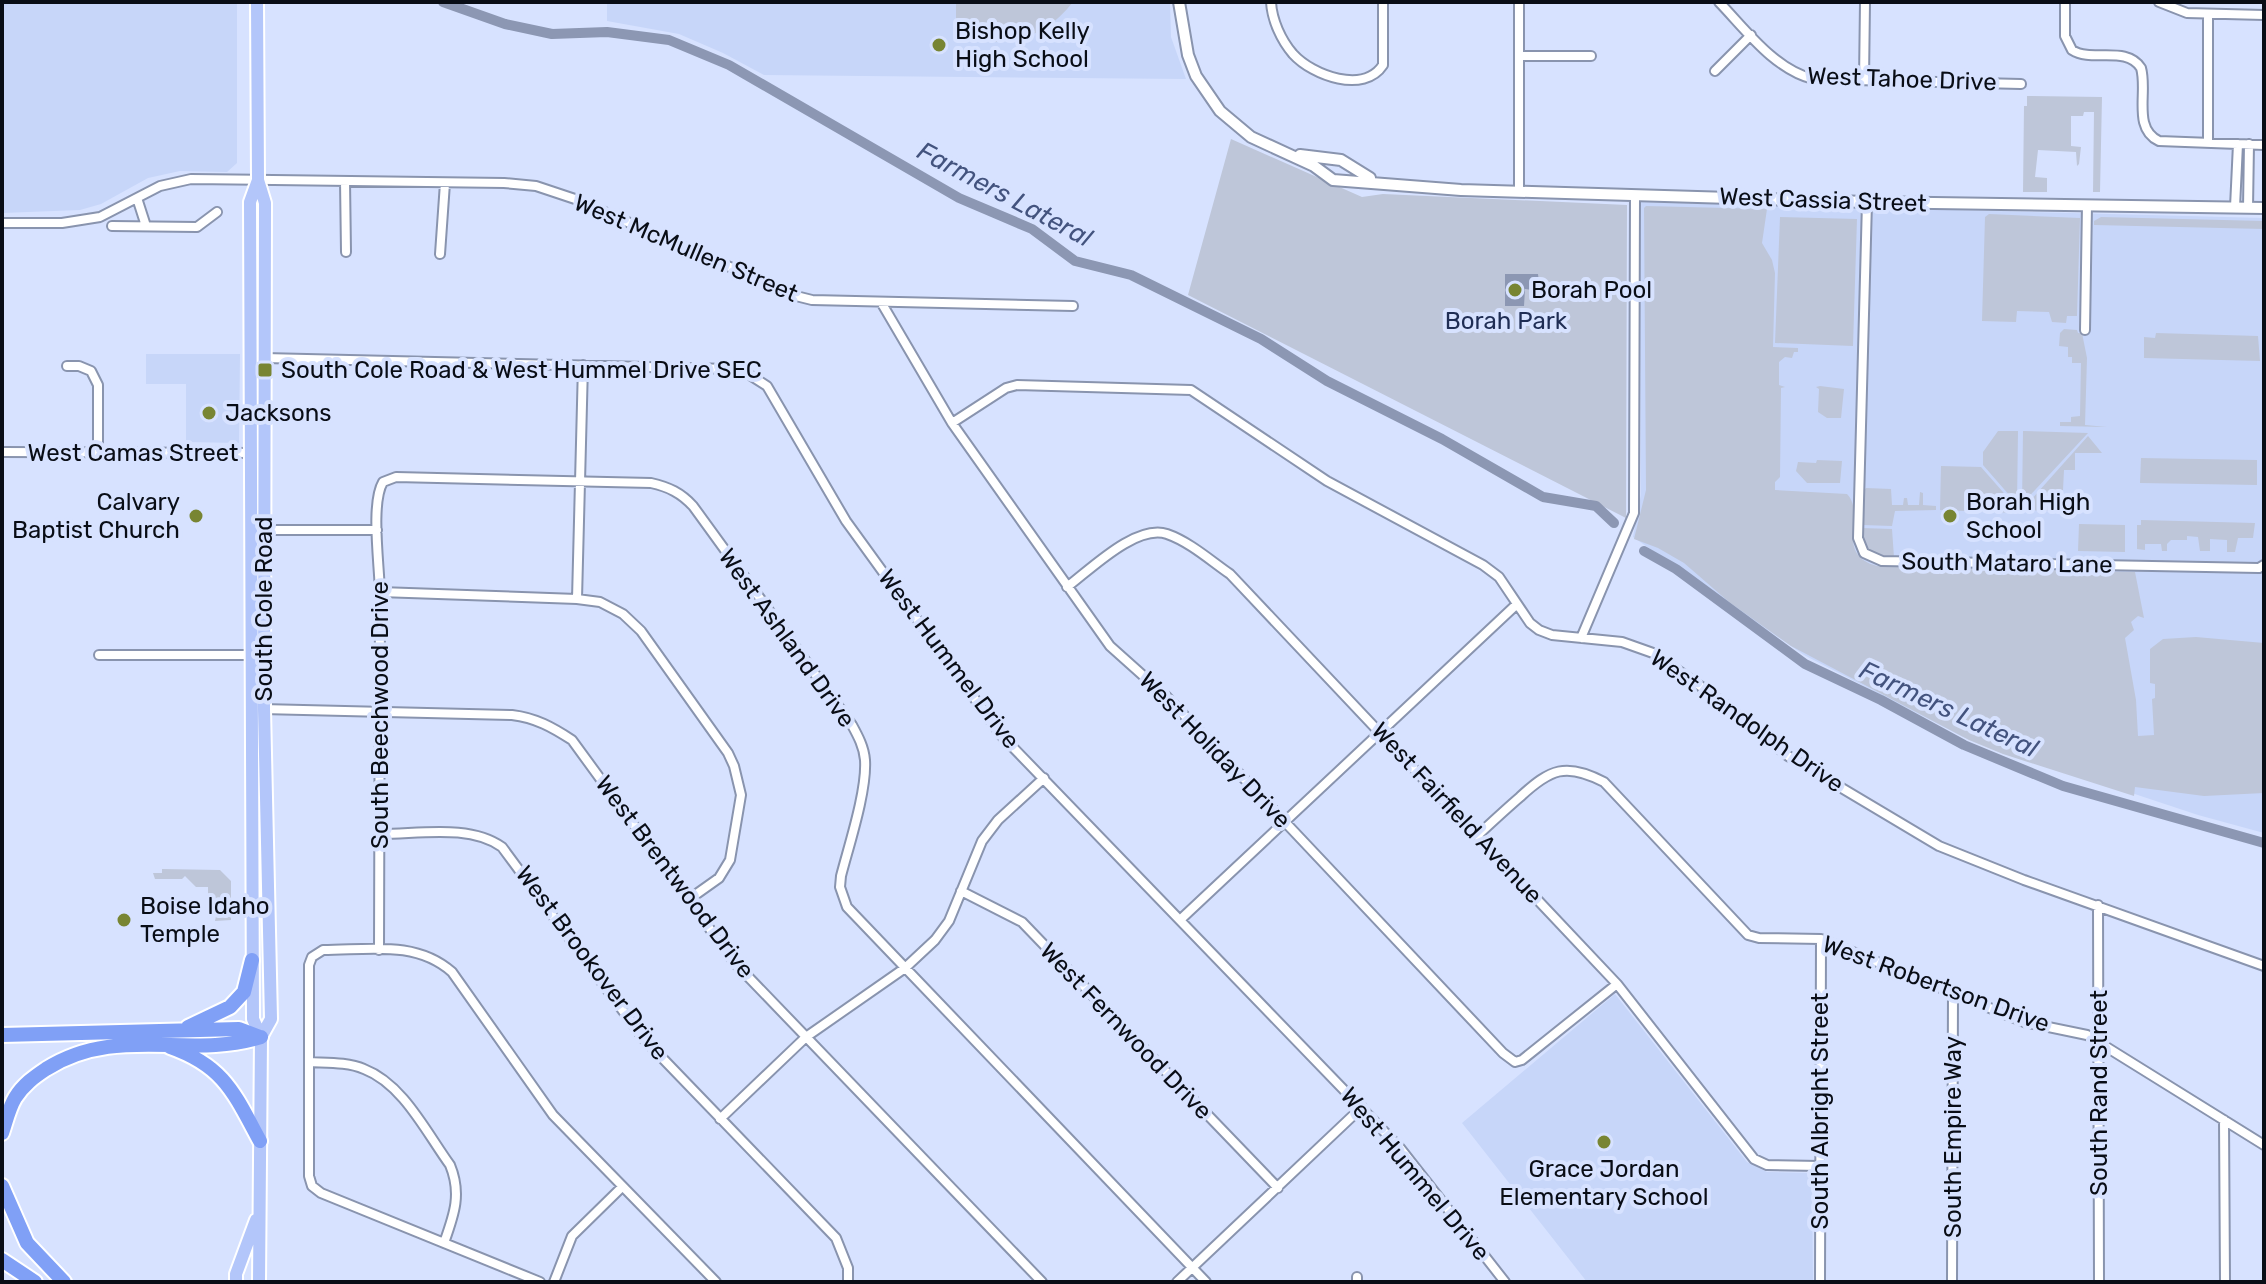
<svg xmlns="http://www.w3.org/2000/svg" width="2266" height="1284" viewBox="0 0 2266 1284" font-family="Rubik,sans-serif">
	<rect width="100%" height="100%" fill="#d7e2ff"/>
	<!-- built -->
	<path fill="#c7d6f9" d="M2 2H237V163L227 172 180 171 148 178 101 204 80 210 2 213Z
		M607 2H1170L1171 37 1186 79 764 75 723 53 679 34 607 21Z
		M1640 202 2264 218V833L2198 815 1963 737 1804 655 1633 537 1641 495Z
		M146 354H240L239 443 186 442V384H146Z
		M1615 994 1747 1162 1767 1172 1812 1173 1813 1282H1587L1462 1123Z"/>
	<!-- green -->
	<path fill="#bec6d9" d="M956 2H1073C1041 43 1004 46 956 39Z
		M2027 96 2102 97 2100 192H2093L2094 112H2084L2083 116H2071V146L2081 147 2079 164 2077 166 2076 152 2038 150 2035 177 2047 178V192H2023L2024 106H2027Z
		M1231 139 1362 197 1383 194 1627 205 1626 518 1188 295Z
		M1646 206 1767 209 1762 243 1772 260 1775 273 1773 347 1798 348V352H1794L1792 358 1785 357 1779 362V385L1785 387 1781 388 1780 477 1775 482V490L1847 494C1867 515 1833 554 1877 566L2135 572 2144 618 2138 616 2131 622 2134 630 2125 638 2136 700 2138 736 2154 735 2152 699 2155 698V684L2150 683V649L2163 639 2196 637 2264 643V793L2204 796 2135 787 2134 796 2003 754 1969 740 1791 646 1729 602 1684 563 1658 548 1634 539 1646 490 1644 208Z
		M1989 214 2080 218 2077 316H2067L2066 323 2052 322 2049 312 2017 311 2016 322 1982 321 1985 217Z
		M1780 217 1857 219 1853 346 1775 343Z
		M2101 217 2264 221V229L2094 225V221Z
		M2064 329 2077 330 2078 333H2082L2087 358 2085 425 2107 427 2060 426V422H2071V417L2080 416 2081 363H2072V357H2068V347L2059 346 2060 333Z
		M2156 333 2258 336 2260 361 2144 358V337L2155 338Z
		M1820 386 1844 389 1841 418H1827L1818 412 1819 389 1816 387Z
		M1998 431H2018L2017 504 1983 465V452Z
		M2023 431 2088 433 2022 504Z
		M2088 436 2102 453H2075V470H2064L2063 490 2057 491 2056 511 2022 510Z
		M2141 458 2257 460V485L2140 483Z
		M1817 460 1842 461 1840 483H1807L1796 471 1798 462 1816 463Z
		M1941 466 1981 467 2017 508V513L1940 510Z
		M1866 488 1891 489 1892 505H1903L1904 498H1907L1908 505H1919L1920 492 1923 493V505L1936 506V510L1895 511 1892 526 1863 525V492Z
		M2141 520 2255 523 2253 538H2238L2235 552H2227V540L2210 539V551H2200L2198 537 2187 536V540H2171L2167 544V551H2162L2161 544H2145V550L2137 549V525H2141Z
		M2079 524 2125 525V552L2078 551Z
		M1862 528 1892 529 1894 557C1870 556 1863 553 1862 528Z
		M162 869 220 870 231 881V920L215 921 217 911 208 899V887H196L185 876 182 879H155L153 873H162Z"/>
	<!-- water -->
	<path fill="#8c97b3" d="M1505 274H1538L1540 291 1525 289 1524 306H1505Z"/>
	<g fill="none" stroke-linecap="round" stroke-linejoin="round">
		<!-- canal -->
		<path stroke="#8c97b3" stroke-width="10" d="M443 2 505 24 552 34 607 32 669 40 729 65 959 198 1032 229 1075 261 1131 275 1261 339 1327 381 1442 439 1543 497 1596 506 1614 523
			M1644 551 1676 569 1805 664 1881 700 1964 745 2063 786 2264 843"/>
		<defs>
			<path id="minor" d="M1271 2C1272 20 1281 40 1293 54 1313 76 1364 94 1383 65V2
				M1719 2C1746 30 1774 69 1813 79L2021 84
				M2065 2V36L2072 50C2092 63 2126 45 2141 68 2148 92 2132 128 2159 141L2264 145
				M2159 2 2187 13 2264 15
				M1519 56H1591
				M1715 71 1751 35
				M1864 80 1865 2
				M2208 143V14
				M345 181 346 252
				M1519 191V2
				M137 198 146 226
				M1867 202 1858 538 1864 553 1882 561 2259 568 2264 565
				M2235 207 2238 144
				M2248 208 2249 144
				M2 223H62L100 217 160 186 191 179 504 183 536 186 575 199 796 296 812 300 1073 306
				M112 226 197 227 217 212
				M440 254 445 183
				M881 302 952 423 1110 646 1167 697 1503 1053 1515 1062 1522 1060 1617 984
				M2085 330 2087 205
				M264 358 730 369 745 372 767 386 846 521 1001 735 1400 1148 1505 1282
				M67 366H79L91 371 98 385V453
				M952 423 1006 388 1017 385 1191 390 1327 481 1483 565 1499 577 1530 623 1539 630 1552 635 1622 642 1653 653 1713 695 1788 756 1939 846 2024 880 2264 966
				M2 452 264 453
				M264 530H377
				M1067 587C1091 569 1136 524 1167 534 1190 542 1211 561 1230 574L1617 984 1754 1159 1767 1165 1819 1166
				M380 592 577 599 600 602 623 614 641 631 728 753 734 766 741 795 730 860 719 878 688 900
				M577 599 583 365
				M1581 638 1634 513 1635 195
				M99 655H250
				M262 709 512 715C536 718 552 727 572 740L734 962 1042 1282
				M381 834C419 834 470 824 502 847L643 1038 836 1238 848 1268V1282
				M1478 835C1492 822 1506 809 1520 797 1550 769 1566 762 1604 782L1748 935 1759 938 1821 939 2024 1022 2087 1035 2264 1145
				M961 891 1022 922 1278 1188
				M2098 905 2099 1282
				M1181 919 1517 604
				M379 950C380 832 380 714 380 596 380 568 370 504 383 482L396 477 651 483C669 487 681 493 693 506L852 725C858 736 864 747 865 760 867 791 849 845 841 876L840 887 847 907 1206 1282
				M309 1062C326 1063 348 1062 364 1069 403 1084 426 1132 450 1165 462 1194 454 1215 444 1243
				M720 1119 806 1037 905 968 935 940 949 921 982 841 998 820 1044 778
				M2224 1120 2225 1282
				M540 1282 321 1193 312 1186 309 1176V965L312 957 323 950C368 950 416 940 452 972L553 1115 716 1282
				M554 1282 572 1236 622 1187
				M1177 1282 1362 1107
				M1357 1282V1277
				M1820 1282 1821 939
				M1952 1282 1953 993"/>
			<path id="tertiary" d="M1179 2 1188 55 1196 76 1220 111 1251 137 1314 166 1333 180 1461 190 1867 202 2264 208
				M1300 155 1341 160 1370 178"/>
			<path id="primary" d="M257 2 258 180 265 203 264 709 271 1019 261 1037
				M258 180 250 202 253 1019 261 1037 259 1282
				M236 1282V1274L256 1220"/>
			<path id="motorway" d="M188 1027 230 1007 244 992 252 960
				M2 1035 239 1029 260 1037
				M170 1047C224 1066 234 1093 260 1141
				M2 1133C6 1121 9 1108 15 1098 23 1085 34 1077 46 1069 117 1024 189 1060 261 1037
				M2 1186 27 1243 64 1282
				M2 1260 35 1282"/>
		</defs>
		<!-- minor casing -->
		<use href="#minor" stroke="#8994ae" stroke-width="12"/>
		<!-- tertiary casing -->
		<use href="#tertiary" stroke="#8994ae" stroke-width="14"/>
		<!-- primary casing -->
		<use href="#primary" stroke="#fff" stroke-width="16"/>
		<!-- motorway casing -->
		<use href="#motorway" stroke="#fff" stroke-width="18"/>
		<!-- minor -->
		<use href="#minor" stroke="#fff" stroke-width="8"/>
		<!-- tertiary -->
		<use href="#tertiary" stroke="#fff" stroke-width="10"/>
		<!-- primary -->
		<use href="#primary" stroke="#b3c6fa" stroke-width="12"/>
		<!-- motorway -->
		<use href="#motorway" stroke="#80a0f6" stroke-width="14"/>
	</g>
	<!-- markers -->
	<g fill="#788533" stroke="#d7e2ff" stroke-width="3">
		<circle cx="939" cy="45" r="8"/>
		<circle cx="1515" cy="290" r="8"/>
		<rect x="257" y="362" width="16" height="16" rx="4"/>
		<circle cx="209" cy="413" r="8"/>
		<circle cx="196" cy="516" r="8"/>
		<circle cx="1950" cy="516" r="8"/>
		<circle cx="124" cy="920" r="8"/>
		<circle cx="1604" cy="1142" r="8"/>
	</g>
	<g text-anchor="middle" stroke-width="8" stroke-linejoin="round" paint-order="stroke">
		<!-- poi labels -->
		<g font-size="24" fill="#090d16" stroke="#d7e2ff" text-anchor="start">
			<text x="955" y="39">Bishop Kelly<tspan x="955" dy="28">High School</tspan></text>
			<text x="1531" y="298">Borah Pool</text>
			<text x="281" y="378">South Cole Road &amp; West Hummel Drive SEC</text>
			<text x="225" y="421">Jacksons</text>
			<text x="180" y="510" text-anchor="end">Calvary<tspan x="180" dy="28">Baptist Church</tspan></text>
			<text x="1966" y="510">Borah High<tspan x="1966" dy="28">School</tspan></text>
			<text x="140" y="914">Boise Idaho<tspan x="140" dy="28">Temple</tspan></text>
			<text x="1604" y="1177" text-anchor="middle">Grace Jordan<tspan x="1604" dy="28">Elementary School</tspan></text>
		</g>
		<!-- street labels -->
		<g font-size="24" fill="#090d16" stroke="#d7e2ff">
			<text transform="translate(1902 79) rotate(2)" y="8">West Tahoe Drive</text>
			<text transform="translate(1823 200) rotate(2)" y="8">West Cassia Street</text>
			<text transform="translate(686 248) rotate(23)" y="8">West McMullen Street</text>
			<text x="133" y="461">West Camas Street</text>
			<text transform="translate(2007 563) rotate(1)" y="8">South Mataro Lane</text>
			<text transform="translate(264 609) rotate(-90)" y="8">South Cole Road</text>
			<text transform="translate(787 638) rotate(54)" y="8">West Ashland Drive</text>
			<text transform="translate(949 659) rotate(53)" y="8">West Hummel Drive</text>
			<text transform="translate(380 715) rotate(-90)" y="8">South Beechwood Drive</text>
			<text transform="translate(1747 721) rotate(35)" y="8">West Randolph Drive</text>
			<text transform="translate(1215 750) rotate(46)" y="8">West Holiday Drive</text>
			<text transform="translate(1457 813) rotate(47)" y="8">West Fairfield Avenue</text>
			<text transform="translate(675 877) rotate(53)" y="8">West Brentwood Drive</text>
			<text transform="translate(592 963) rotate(53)" y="8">West Brookover Drive</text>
			<text transform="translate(1936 984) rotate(20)" y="8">West Robertson Drive</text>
			<text transform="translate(1126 1031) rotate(46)" y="8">West Fernwood Drive</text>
			<text transform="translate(2099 1093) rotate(-90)" y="8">South Rand Street</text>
			<text transform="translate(1820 1111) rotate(-90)" y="8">South Albright Street</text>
			<text transform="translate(1953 1137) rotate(-90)" y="8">South Empire Way</text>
			<text transform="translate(1415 1174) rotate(50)" y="8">West Hummel Drive</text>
		</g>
		<!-- park labels -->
		<g font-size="24" fill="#1f2d54" stroke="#d7e2ff">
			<text x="1506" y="329">Borah Park</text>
		</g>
		<!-- water labels -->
		<g font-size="26" font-style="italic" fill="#43537e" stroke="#d7e2ff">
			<text transform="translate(1005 194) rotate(28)" y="9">Farmers Lateral</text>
			<text transform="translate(1949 709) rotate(25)" y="9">Farmers Lateral</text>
		</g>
	</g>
	<!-- border -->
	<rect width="2266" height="1284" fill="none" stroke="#090d16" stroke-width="8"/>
</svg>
